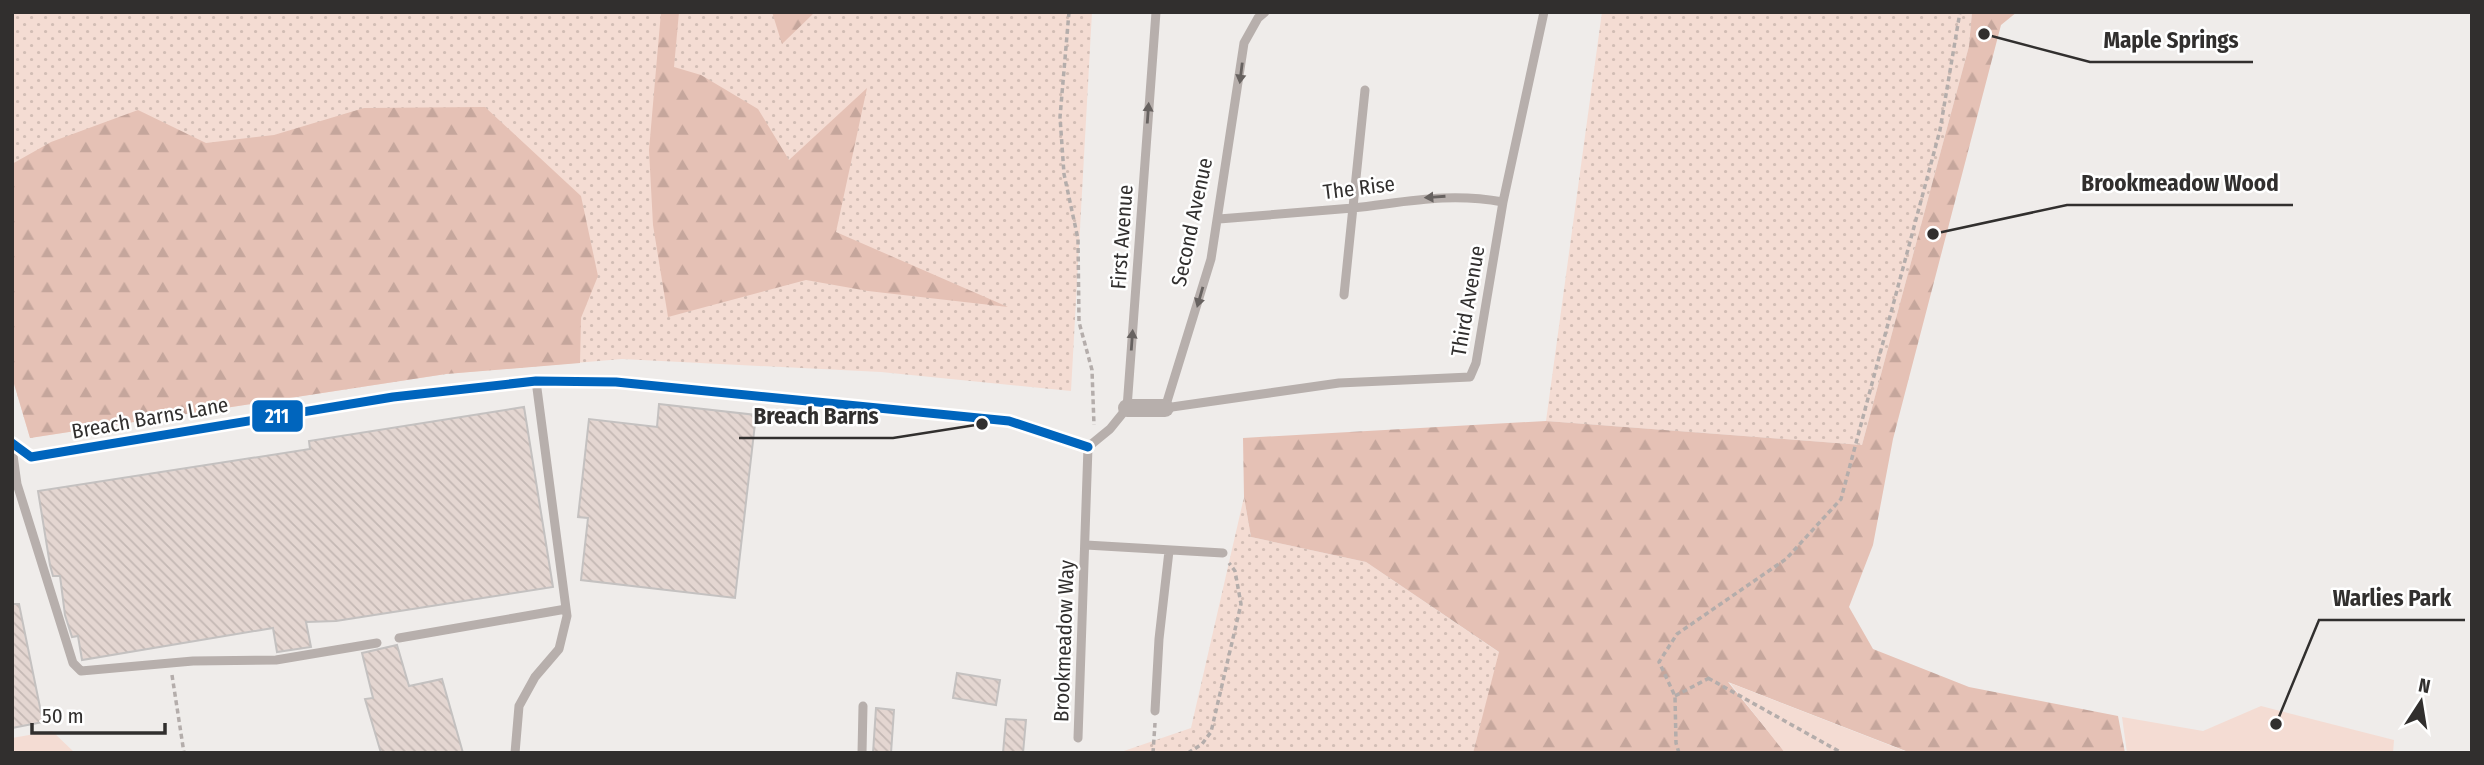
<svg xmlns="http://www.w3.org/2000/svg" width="2484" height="765" viewBox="0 0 2484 765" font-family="'Fira Sans Condensed',sans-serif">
	<defs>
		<pattern id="grass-dots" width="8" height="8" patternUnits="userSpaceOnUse" patternTransform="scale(1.75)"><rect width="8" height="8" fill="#f4dcd3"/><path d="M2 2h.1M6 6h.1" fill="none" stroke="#d2bdb5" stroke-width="1.8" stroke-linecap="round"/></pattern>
		<pattern id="forest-firs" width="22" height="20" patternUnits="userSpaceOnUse" patternTransform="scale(1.75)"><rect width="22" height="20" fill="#e5c1b5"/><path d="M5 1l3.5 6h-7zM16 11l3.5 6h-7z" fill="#c5a69c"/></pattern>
		<pattern id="building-back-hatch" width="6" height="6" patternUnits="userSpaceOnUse" patternTransform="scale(1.75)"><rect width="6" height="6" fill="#e4d6d1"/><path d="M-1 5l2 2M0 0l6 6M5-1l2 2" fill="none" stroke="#c4b8b4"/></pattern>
	</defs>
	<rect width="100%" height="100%" fill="#efecea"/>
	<!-- grass -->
	<path fill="url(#grass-dots)" d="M12 12H1092L1071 391 881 372 622 359 446 374 30 438 12 377Z
		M1602 12H1972L1969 46 1862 445 1546 421Z
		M1244 497 1251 537 1366 562 1500 653 1473 753H1118L1191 728Z"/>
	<!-- forest -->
	<path fill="url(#forest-firs)" d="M661 12H679L674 67 701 75 758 109 789 160 867 88 836 232 1008 307 868 291 806 280 668 317 653 225 649 150Z
		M772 12H815L782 44Z
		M1972 12H2017L2001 25 1893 439 1873 545 1849 607 1873 649 1969 687 2118 716 2125 753H1911L1728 682 1786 753H1473L1499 652 1366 562 1251 537 1244 497 1243 438 1546 421 1862 445 1969 46Z
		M485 107 581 196 598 276 581 318 580 363 446 374 30 438 12 377V164L51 142 138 110 206 143 274 135 364 108Z"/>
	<!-- park -->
	<path fill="#f4dcd3" d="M1730 683 1910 753H1785Z
		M2261 706 2394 740 2393 753H2127L2122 717 2203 731Z
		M52 731 75 753H12V738Z"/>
	<!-- building -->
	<path fill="url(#building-back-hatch)" stroke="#c4c1c0" stroke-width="2" d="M659 404 756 415 735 598 581 580 588 518 578 517 589 419 657 427Z
		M524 407 553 587 336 621 306 622 311 647 277 652 273 628 82 660 78 636 72 637 65 615 60 576H53L50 565 38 491 310 449 309 441Z
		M12 604H19L43 722 12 728Z
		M397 645 409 686 442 679 463 753H381L365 699 373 698 362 653Z
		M957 673 1000 680 996 705 953 698Z
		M876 708 894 710 891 753H873Z
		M1006 719 1026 720 1023 753H1003Z"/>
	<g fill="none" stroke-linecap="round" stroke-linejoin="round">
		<!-- path -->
		<path stroke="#b4adab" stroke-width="3.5" stroke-dasharray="5 3.5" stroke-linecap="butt" d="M1069 12 1060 117 1064 174 1078 239 1079 322 1092 370 1094 425
			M172 675 184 753
			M1708 678 1842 753
			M1675 696 1711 677
			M1153 753 1155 723
			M1188 753 1202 744 1211 732 1241 604 1235 571 1229 563
			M1679 753 1676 743 1675 696 1659 662 1677 634 1786 559 1841 499 1940 130 1960 12"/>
		<!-- service -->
		<path stroke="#b7afac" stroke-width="9" d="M1265 12 1258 18 1244 43 1211 259 1165 408 1339 383 1470 377 1476 363 1503 202 1544 12
			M1219 219C1264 215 1309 212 1353 208 1407 202 1448 192 1503 202
			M1344 295 1365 90
			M12 443 31 457 393 397 536 381 616 382 1009 421 1088 447
			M1088 447 1110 429 1127 408 1156 12
			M12 448 17 484 73 663 81 671 193 661 276 660 377 643
			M1086 545 1223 553
			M399 638 566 609
			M1155 711 1159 639 1169 551
			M1078 738 1088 447
			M515 753 519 706 535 677 559 649 567 616 536 381
			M862 753 863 706"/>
		<!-- minor -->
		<path stroke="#b7afac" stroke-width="18" d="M1127 408H1165"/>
		<defs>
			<path id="bus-1" d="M12 443 31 457 393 397 536 381 616 382 1009 421 1088 447"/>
		</defs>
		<!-- bus-1 casing -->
		<use href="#bus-1" stroke="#fff" stroke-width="14"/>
		<!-- bus-1 -->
		<use href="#bus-1" stroke="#0065bd" stroke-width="9"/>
	</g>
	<!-- one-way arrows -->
	<defs><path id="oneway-solid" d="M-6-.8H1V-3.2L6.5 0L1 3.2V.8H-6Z" transform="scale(1.75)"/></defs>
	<g fill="#676260">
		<use href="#oneway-solid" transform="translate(1241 73) rotate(97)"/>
		<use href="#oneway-solid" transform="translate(1148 113) rotate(-86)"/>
		<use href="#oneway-solid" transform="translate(1435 197) rotate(176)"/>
		<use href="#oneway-solid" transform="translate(1200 297) rotate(106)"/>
		<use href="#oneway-solid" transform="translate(1132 340) rotate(-86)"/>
	</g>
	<g text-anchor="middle" stroke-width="5" stroke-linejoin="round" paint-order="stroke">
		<!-- street labels -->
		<g font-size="21" fill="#312f2e" stroke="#fff">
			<text transform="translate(1359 188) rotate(-7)" y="7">The Rise</text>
			<text transform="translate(1192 222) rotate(-78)" y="7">Second Avenue</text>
			<text transform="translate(1122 237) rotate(-86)" y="7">First Avenue</text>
			<text transform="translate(1468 301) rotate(-80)" y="7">Third Avenue</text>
			<text transform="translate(150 418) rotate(-10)" y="7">Breach Barns Lane</text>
			<text transform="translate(1064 641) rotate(-88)" y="7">Brookmeadow Way</text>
		</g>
	</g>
	<!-- callouts -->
	<path fill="none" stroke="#312f2e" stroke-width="2.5" d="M1984 34L2090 62H2253M1933 234L2067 205H2293M982 424L893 438H739M2276 724L2319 620H2465"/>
	<g fill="#312f2e" stroke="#fff" stroke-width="2.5">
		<circle cx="1984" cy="34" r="7"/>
		<circle cx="1933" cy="234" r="7"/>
		<circle cx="982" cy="424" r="7"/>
		<circle cx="2276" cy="724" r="7"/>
	</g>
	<g font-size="23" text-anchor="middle" font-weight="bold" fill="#312f2e" stroke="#fff" stroke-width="5" stroke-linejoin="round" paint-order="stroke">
		<text x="2171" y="48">Maple Springs</text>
		<text x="2180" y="191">Brookmeadow Wood</text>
		<text x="816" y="424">Breach Barns</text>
		<text x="2392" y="606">Warlies Park</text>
	</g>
	<rect stroke="#fff" stroke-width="2.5" x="251" y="399" width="53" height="34" rx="7" fill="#0065bd"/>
	<g font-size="19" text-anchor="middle" font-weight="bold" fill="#fff">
		<text x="277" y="423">211</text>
	</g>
	<!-- border -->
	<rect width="2484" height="765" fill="none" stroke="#312f2e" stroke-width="28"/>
	<!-- north arrow -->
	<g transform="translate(2421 702) rotate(12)" stroke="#ffffff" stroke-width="5" paint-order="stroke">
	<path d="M0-5L12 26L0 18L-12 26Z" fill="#312f2e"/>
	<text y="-10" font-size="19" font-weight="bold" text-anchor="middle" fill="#312f2e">N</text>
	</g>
	<!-- scale -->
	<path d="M32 723v10h133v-10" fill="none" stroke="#312f2e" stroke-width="3.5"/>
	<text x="42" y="723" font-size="21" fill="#312f2e" stroke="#ffffff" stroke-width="5" paint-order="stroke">50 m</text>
</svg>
